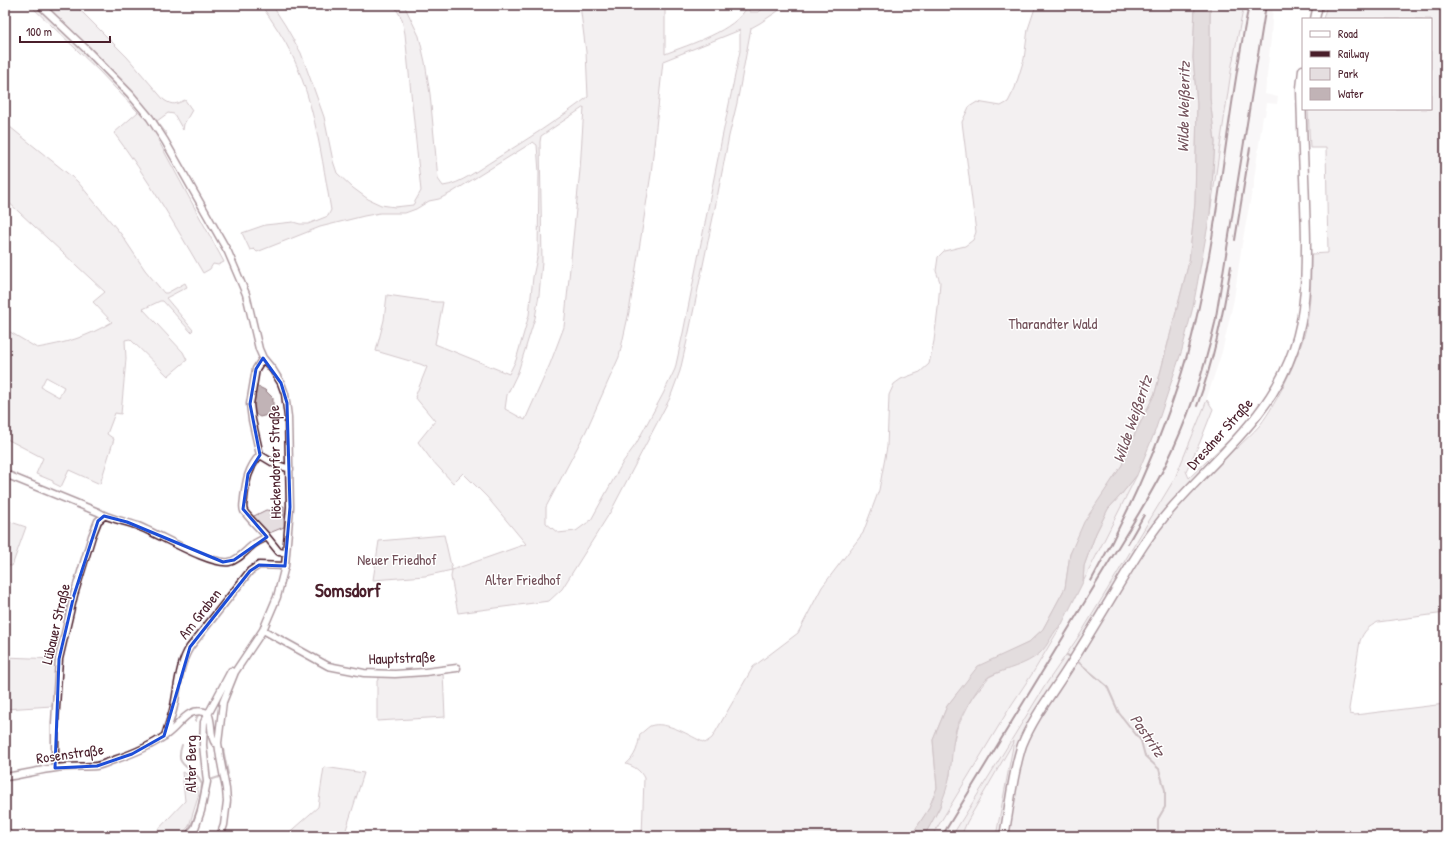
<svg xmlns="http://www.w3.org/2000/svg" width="1450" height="841" viewBox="0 0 1450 841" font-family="'Patrick Hand',sans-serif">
	<rect width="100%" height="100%" fill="#fff"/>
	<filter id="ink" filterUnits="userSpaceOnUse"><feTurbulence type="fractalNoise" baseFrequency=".025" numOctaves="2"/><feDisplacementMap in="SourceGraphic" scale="8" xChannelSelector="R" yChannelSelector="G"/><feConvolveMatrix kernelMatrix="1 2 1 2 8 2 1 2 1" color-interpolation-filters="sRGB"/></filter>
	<g filter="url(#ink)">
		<!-- built -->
		<path fill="#f2eeef" d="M1244 5H1273L1271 38 1265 94 1278 97 1277 104 1267 103 1265 116H1263L1254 179V189L1252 191 1242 244 1234 299 1222 352 1199 422 1175 478 1154 512 1081 633 1046 684 952 836H932L1012 704 1034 671 1068 613 1137 475 1154 434 1182 350 1193 307 1210 214 1232 65Z
			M1015 740 996 836H961L967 822Z"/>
		<!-- green -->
		<path fill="#e5dee0" stroke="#987e86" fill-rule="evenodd" d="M30 5H75L127 57 164 100C173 106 176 104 185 100L192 110 184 124 183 130 174 114 168 113 157 121 167 134 158 140 224 262 218 265 213 264 210 269 203 273C175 225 147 177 114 133L138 112 99 71Z
			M261 5H272L285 25 301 53 324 117 333 161 337 173 353 188 368 199 381 205 395 207 413 205 421 191 405 34 402 19 394 5H404L419 36 425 62 430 94 438 179 443 186C461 184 479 169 494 160 526 140 558 120 588 97L586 52 580 5H665V54C690 44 735 31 747 7L750 12H758L769 5H787L760 23 751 28 737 103 729 136 716 203 689 332 680 371 670 398 611 511 562 589 549 601 458 613 451 577 452 570 425 576 373 580 379 541 444 535 452 570 526 544 487 497 463 473 453 483 430 458 418 442 435 421 415 397 427 367 420 364 376 351 384 320 387 295 436 302H443L435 344 509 374 516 360 529 315 533 277 538 253 539 172 537 145 533 142 451 193 439 199 429 201 416 209 405 213H380L364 216 320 227 257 252 254 249 250 250 242 233 265 225 293 222 300 224H308L328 216 331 210C322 159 315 105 293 57 284 38 273 22 261 5ZM740 30V51L722 138 683 333 675 369 663 394 636 444 623 462 591 520 576 531 558 533 546 523V507L586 431 619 357 629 312 651 174 663 61ZM584 107 580 170 564 327 550 364 525 420 505 409 507 395 518 372 535 318 539 295 542 262 540 142 541 136Z
			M1036 5H1195L1193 58 1197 104 1195 203 1189 262 1155 393 1128 448 1122 465 1099 501 1070 554 1065 588 1043 629 1028 643 1008 653 958 692 947 706 933 740 937 788 928 810 911 836H642L644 778C640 770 635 767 626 764 636 756 638 746 640 734 643 732 647 728 650 726 666 720 690 736 705 743L712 738 753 667 798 633 822 587 863 533 879 490 887 447 889 395 894 384 901 379 920 372 929 364 934 341 938 308 940 282 936 271 938 257 944 251 965 246 973 240 976 232 962 122 969 107 977 102 1001 106 1008 102 1015 88 1024 59 1028 29Z
			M1210 5H1244L1232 65 1210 214 1215 142 1210 98Z
			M1327 5H1445V613L1378 622C1368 627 1364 631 1360 641L1349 709 1350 714 1355 715 1445 704V836H996L1014 741 967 822 961 836H952L1046 684 1081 633 1175 478 1207 400 1213 409 1200 442 1186 471 1189 478 1228 441 1236 449C1244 441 1253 433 1260 425 1277 403 1300 355 1306 328 1311 304 1311 279 1311 254L1328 253 1326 148H1310L1308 109H1431V19H1323Z
			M5 123 77 181 121 234 145 270 164 293H167L185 283 187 287 166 298 193 330 191 332 163 301H160L143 309 183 352 187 360 168 376 130 339 125 340 126 359 121 414 115 413 107 434 114 439 100 484 69 470 61 487 53 483V481L36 474 43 458 5 438V329L37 348C66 343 87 337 112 322L93 302 105 292 5 199ZM46 377 64 387 59 397 41 387Z
			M1137 475 1083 582 1084 566 1096 533 1108 509 1120 496Z
			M281 506H284V527L267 534 252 517 266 510 275 511Z
			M5 520 26 527 12 566 5 565Z
			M1062 624 1034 671 1012 704 932 836H924L940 807 950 775 951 751 957 728 972 698 989 677 1040 652 1057 628Z
			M5 657 56 659 52 706 5 709Z
			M443 673 445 717 377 721V681L380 677H392L399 674Z
			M324 767 364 773 344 836H333L330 833 329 836H285L318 807Z
			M182 772 195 778 199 794 189 826 180 836H152L185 801Z"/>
		<!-- water -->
		<path fill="#c1b3b6" stroke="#91787e" d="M1195 5H1210V98L1215 142 1210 214 1193 307 1182 350 1154 434 1137 475 1120 496 1108 509 1096 533 1084 566 1083 582 1062 624C1052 632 1049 645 1040 653 1025 666 1007 668 990 676 980 681 960 718 956 729 952 744 952 759 950 774 946 797 935 817 924 836H911L928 810 937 788 933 740 947 706 978 666 1028 643 1043 629 1065 588 1070 554 1084 522 1122 465 1128 448 1155 393 1189 262 1195 203 1197 104 1193 58Z
			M257 386 265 390 273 398V410L271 414 260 417C248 412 255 396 257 386Z"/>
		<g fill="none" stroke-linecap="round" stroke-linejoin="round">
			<!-- stream -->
			<path stroke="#91787e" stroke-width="2" d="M1067 655 1069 656
				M1077 661 1107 686 1119 713 1141 741 1145 756 1159 769 1165 790V807L1158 819V836
				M195 721 198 715
				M182 745C175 766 186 764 197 776 199 778 200 782 202 784 200 803 196 821 184 836
				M223 749 228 774
				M210 780 219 777"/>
			<defs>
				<path id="minor" d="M40 5 87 50 130 94 150 118 165 141 228 252 246 294 259 349 263 358 273 370 281 383 285 394 288 417 290 507 285 566 277 597 263 630 235 672 223 702 218 743 220 757 226 789 227 801 224 825 220 836
					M263 358 256 369 250 404 252 420 260 455 275 464 290 469
					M260 455C248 468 246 481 244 498 244 502 242 507 244 511 245 514 263 532 267 537
					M5 474 98 512C109 519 125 521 138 526 159 534 209 565 229 562 239 560 246 550 254 544 258 541 263 539 267 537L279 552 286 553
					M263 630 328 666 364 673 395 674 425 672 457 668
					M165 736C168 726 172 716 174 706 178 687 179 664 190 647L250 571 259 565 285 566
					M55 768V723L59 659 74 595 92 536 98 521 104 516
					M5 777C22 775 39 770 56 768 70 766 83 767 96 766 102 765 108 762 114 760 132 754 150 747 166 735 181 725 187 705 208 713 213 723 209 735 215 743H218
					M188 836 195 828 201 811 207 782 203 745 204 722 231 671"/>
				<path id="secondary" d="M1315 19 1318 5
					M1004 836C1010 806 1012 775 1022 745 1034 715 1055 690 1072 662 1088 636 1104 610 1120 583 1135 558 1150 533 1170 510 1215 458 1271 417 1294 348 1306 314 1306 276 1306 240 1305 189 1302 139 1301 88L1303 70"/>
			</defs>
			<!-- minor casing -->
			<use href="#minor" stroke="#4a1f2b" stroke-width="9"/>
			<!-- secondary casing -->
			<use href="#secondary" stroke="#4a1f2b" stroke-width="11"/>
			<!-- minor -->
			<use href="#minor" stroke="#fff" stroke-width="6"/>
			<!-- secondary -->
			<use href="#secondary" stroke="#fff" stroke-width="8"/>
			<!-- rail -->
			<path stroke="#4a1f2b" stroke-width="2" d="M1235 240 1250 148
				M1197 406C1214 360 1223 314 1231 266
				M1128 543 1144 515
				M1091 581C1134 504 1175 410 1195 324 1220 219 1227 110 1249 5
				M942 836 1139 513C1149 496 1159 479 1167 462 1189 417 1204 371 1215 323L1266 5"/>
		</g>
	</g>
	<!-- marked area -->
	<path d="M0 0H1450V841H0ZM263 358 281 383 287 403 290 507 285 566 259 565 250 571 190 647 164 736 132 754 97 766 55 768 59 659 74 595 98 521 104 516 127 522 223 562 234 560 267 537 243 509 248 474 260 455 250 404 256 369Z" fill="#fff" fill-opacity=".55" fill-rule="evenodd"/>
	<path fill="none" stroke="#1d4ed8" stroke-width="3" stroke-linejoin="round" d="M263 358 281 383 287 403 290 507 285 566 259 565 250 571 190 647 164 736 132 754 97 766 55 768 59 659 74 595 98 521 104 516 127 522 223 562 234 560 267 537 243 509 248 474 260 455 250 404 256 369Z"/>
	<g text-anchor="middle" stroke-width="3" stroke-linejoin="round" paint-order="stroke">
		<!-- park labels -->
		<g font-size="15" fill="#714f58" stroke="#fff">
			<text x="1053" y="329">Tharandter Wald</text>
			<text x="397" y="565">Neuer Friedhof</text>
			<text x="523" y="585">Alter Friedhof</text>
		</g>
		<!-- street labels -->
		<g font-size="15" fill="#4a1f2b" stroke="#fff">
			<text transform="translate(1220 434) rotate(-48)" y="5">Dresdner Straße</text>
			<text transform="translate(275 462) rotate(-91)" y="5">Höckendorfer Straße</text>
			<text transform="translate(200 614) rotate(-52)" y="5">Am Graben</text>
			<text transform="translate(56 624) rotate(-77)" y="5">Lübauer Straße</text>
			<text transform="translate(402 658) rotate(-2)" y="5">Hauptstraße</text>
			<text transform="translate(70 754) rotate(-8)" y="5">Rosenstraße</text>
			<text transform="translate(191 764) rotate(-90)" y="5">Alter Berg</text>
		</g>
		<!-- water labels -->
		<g font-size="16" font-style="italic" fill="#74535c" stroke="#fff">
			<text transform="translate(1183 107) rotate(-89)" y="6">Wilde Weißeritz</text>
			<text transform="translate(1132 419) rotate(-71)" y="6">Wilde Weißeritz</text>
			<text transform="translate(1148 735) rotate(55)" y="6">Pastritz</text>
		</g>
		<!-- district labels -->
		<g font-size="19" font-weight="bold" fill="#4a1f2b" stroke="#fff">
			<text x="348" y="597">Somsdorf</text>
		</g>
	</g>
	<!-- margin -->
	<rect width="1450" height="841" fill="none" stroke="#fff" stroke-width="20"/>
	<rect x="10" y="10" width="1430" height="821" fill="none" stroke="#4a1f2b" stroke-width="1.5" filter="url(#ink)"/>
	<!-- legend -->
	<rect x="1302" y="18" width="130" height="92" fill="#ffffff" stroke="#b7a5aa"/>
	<rect x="1310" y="31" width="20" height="6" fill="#ffffff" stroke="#b7a5aa"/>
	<text x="1338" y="38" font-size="12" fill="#4a1f2b">Road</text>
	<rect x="1310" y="51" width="20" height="6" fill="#4a1f2b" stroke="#b7a5aa"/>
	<text x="1338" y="58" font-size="12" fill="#4a1f2b">Railway</text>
	<rect x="1310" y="68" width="20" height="12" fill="#e5dee0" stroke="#b7a5aa"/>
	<text x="1338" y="78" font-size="12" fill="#4a1f2b">Park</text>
	<rect x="1310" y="88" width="20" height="12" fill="#c1b3b6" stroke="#b7a5aa"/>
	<text x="1338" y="98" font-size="12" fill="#4a1f2b">Water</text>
	<!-- scale -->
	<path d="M20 36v6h90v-6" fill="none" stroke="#4a1f2b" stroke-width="2"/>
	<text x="26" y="36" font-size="12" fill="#4a1f2b" stroke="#ffffff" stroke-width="3" paint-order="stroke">100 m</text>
</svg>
